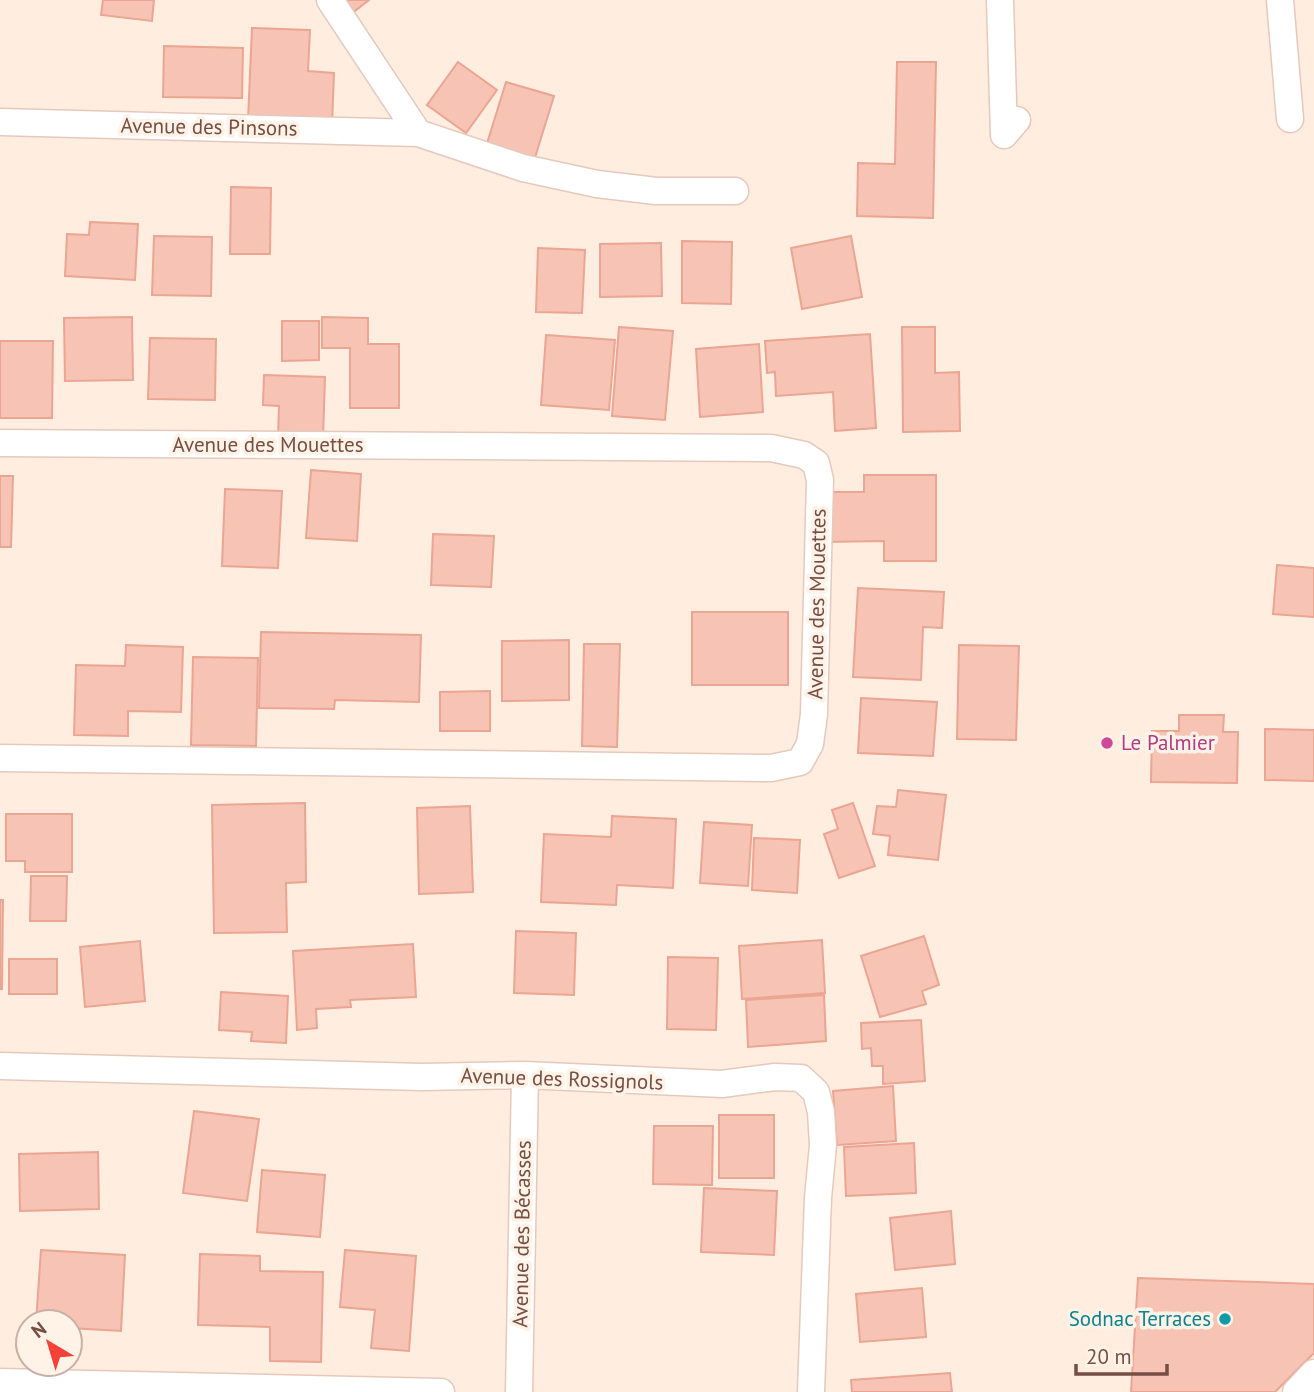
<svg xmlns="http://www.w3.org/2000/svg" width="1314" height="1392" viewBox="0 0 1314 1392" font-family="'PT Sans',sans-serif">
	<rect width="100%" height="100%" fill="#ffeddf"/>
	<!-- building -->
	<path fill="#f7c3b4" stroke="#eba593" stroke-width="2" d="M103 0H154L152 21 101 15Z
		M340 0H369L351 14Z
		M252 28 310 30 308 71 334 73 332 124 248 120Z
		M164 46 243 48 242 98 163 97Z
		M458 62 497 90 466 133 427 105Z
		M897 62H936L933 218 857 216 858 163 895 164Z
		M506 82 554 96 533 164 485 150Z
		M231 187 271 188 270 254H230Z
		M90 222 138 224 135 280 65 276 67 234 89 235Z
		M154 236 212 237 211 296 152 295Z
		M851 236 862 297 802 309 791 248Z
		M682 241 732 242 731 304 682 303Z
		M661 243 662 296 600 297V244Z
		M538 248 585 250 582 313 536 312Z
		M132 317 133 380 65 381 64 318Z
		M322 317 368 318V344H399V408H350V348H322Z
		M282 321H319V360L282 361Z
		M619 327 673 331 665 420 612 416Z
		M902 327H935V373L959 372 960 431 903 432Z
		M870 334 876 428 835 431 833 392 776 396 775 372 767 373 765 341Z
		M546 335 615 340 609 410 541 405Z
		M150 338 216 339 215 400 148 399Z
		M0 341H53L52 418H0Z
		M759 344 763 412 700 417 696 349Z
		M264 375 325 377 323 438 278 437 279 406 263 405Z
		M311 470 361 474 357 541 306 538Z
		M864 475H936V561H884V541L825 542 826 492H864Z
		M0 476H13L11 547H0Z
		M225 489 282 491 278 568 222 566Z
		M433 534 494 536 491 587 431 585Z
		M1277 565 1314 568V617L1273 614Z
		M858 588 944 592 942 628 923 627 921 680 853 677Z
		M692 612H788V685H692Z
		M261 632 421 635 419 702 335 700 334 709 259 708Z
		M569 640V700L502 701V641Z
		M584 644H620L617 747 582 746Z
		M126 645 183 647 181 712 128 711V736L74 735 76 665 125 666Z
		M959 645 1019 646 1016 740 957 739Z
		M193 657 258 658 256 746 191 745Z
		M490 691V731H440V692Z
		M861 698 937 702 933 756 858 753Z
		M1179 715H1224L1223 732H1238L1237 783 1151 782 1152 731H1179Z
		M1265 729 1314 730V781L1265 780Z
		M898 790 946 795 938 860 888 855 890 836 873 834 877 806 896 807Z
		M305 803 306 882 286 883 287 932 214 933 212 805Z
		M853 803 875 866 839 878 824 834 838 829 832 810Z
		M470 806 473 892 419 894 417 808Z
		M6 814H72V872H25V861H6Z
		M612 816 676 819 673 888 617 885 616 905 541 902 544 834 611 837Z
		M704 822 752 825 748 886 700 883Z
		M754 838 800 840 797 893 752 890Z
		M31 876H67L66 921H30Z
		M0 900H3L2 989H0Z
		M516 931 576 933 574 995 514 993Z
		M924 936 939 985 922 991 926 1004 880 1017 861 956Z
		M822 940 825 993 742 999 739 946Z
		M140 941 145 1001 85 1007 80 947Z
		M413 944 416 997 350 1000 351 1007 316 1009 317 1028 297 1030 293 951Z
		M668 957 718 958 716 1030 667 1029Z
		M9 959H57V994H9Z
		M221 992 288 996 286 1043 251 1041 252 1032 219 1030Z
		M824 995 826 1041 748 1047 746 1000Z
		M921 1020 925 1081 883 1084V1066H872L871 1048 862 1049 861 1023Z
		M893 1086 896 1141 837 1145 833 1091Z
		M194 1111 259 1119 247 1201 183 1193Z
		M719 1115H774V1178H719Z
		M654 1126H713L712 1185 653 1184Z
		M914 1143 916 1193 846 1196 844 1147Z
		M98 1152 99 1209 20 1211 19 1154Z
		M262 1170 325 1175 320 1237 257 1232Z
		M704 1188 777 1191 774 1255 701 1252Z
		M951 1211 955 1264 895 1270 890 1218Z
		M41 1250 125 1255 121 1331 70 1328V1322H36Z
		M345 1250 416 1256 409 1351 371 1348 375 1310 340 1307Z
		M200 1254 260 1256V1271L323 1272 321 1362 270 1361V1327L198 1325Z
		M1138 1278 1314 1284V1353L1275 1392H1131Z
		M922 1288 926 1337 860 1342 856 1294Z
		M950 1373 952 1392H852L851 1380Z"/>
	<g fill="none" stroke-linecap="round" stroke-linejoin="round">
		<defs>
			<path id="minor" d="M330 0 418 133
				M1000 0 1004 135 1017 120
				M1280 0 1290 119
				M0 122 418 133 523 168 597 184 656 191H735
				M0 443 771 448 804 455 816 463 820 480 814 714 810 744 800 762 771 768 0 758
				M0 1066 422 1077 525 1075 722 1084 775 1077 801 1078 816 1092 821 1112 823 1145 818 1198 811 1392
				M0 1382 441 1392
				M519 1392 525 1075
				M1296 1392 1314 1373"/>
		</defs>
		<!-- minor casing -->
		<use href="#minor" stroke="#e5c9bd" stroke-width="29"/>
		<!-- minor -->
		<use href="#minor" stroke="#fff" stroke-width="26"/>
	</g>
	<!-- markers -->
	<circle fill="#d1479c" stroke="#fff2e7" stroke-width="2.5" cx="1107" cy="743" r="7"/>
	<circle fill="#0f9aa8" stroke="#fff2e7" stroke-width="2.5" cx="1225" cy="1319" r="7"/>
	<g text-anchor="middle" stroke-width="7" stroke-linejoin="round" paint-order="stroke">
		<!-- street labels -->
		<g font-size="21" fill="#774e44" stroke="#fff2e7">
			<text transform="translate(209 127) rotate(1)" y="7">Avenue des Pinsons</text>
			<text x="268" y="452">Avenue des Mouettes</text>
			<text transform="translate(817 604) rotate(-89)" y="7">Avenue des Mouettes</text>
			<text transform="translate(562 1079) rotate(2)" y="7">Avenue des Rossignols</text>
			<text transform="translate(522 1234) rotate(-89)" y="7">Avenue des Bécasses</text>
		</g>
		<!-- hotel labels -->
		<g font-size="21" fill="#b23c85" stroke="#fff2e7" text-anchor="start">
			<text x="1121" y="750">Le Palmier</text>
		</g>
		<!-- culture labels -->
		<g font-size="21" fill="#0d838f" stroke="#fff2e7" text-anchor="end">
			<text x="1211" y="1326">Sodnac Terraces</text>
		</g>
	</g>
	<!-- north arrow -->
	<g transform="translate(49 1343) rotate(322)"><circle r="33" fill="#fff2e7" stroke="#c9b0a6" stroke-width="2"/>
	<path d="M0-5L12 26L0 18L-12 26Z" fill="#f54137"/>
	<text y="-10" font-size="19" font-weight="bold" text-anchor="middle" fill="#774e44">N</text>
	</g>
	<!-- scale -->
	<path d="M1076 1364v10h91v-10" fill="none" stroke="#774e44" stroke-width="3.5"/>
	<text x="1086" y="1364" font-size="21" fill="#774e44" stroke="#fff2e7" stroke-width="5" paint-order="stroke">20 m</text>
</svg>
